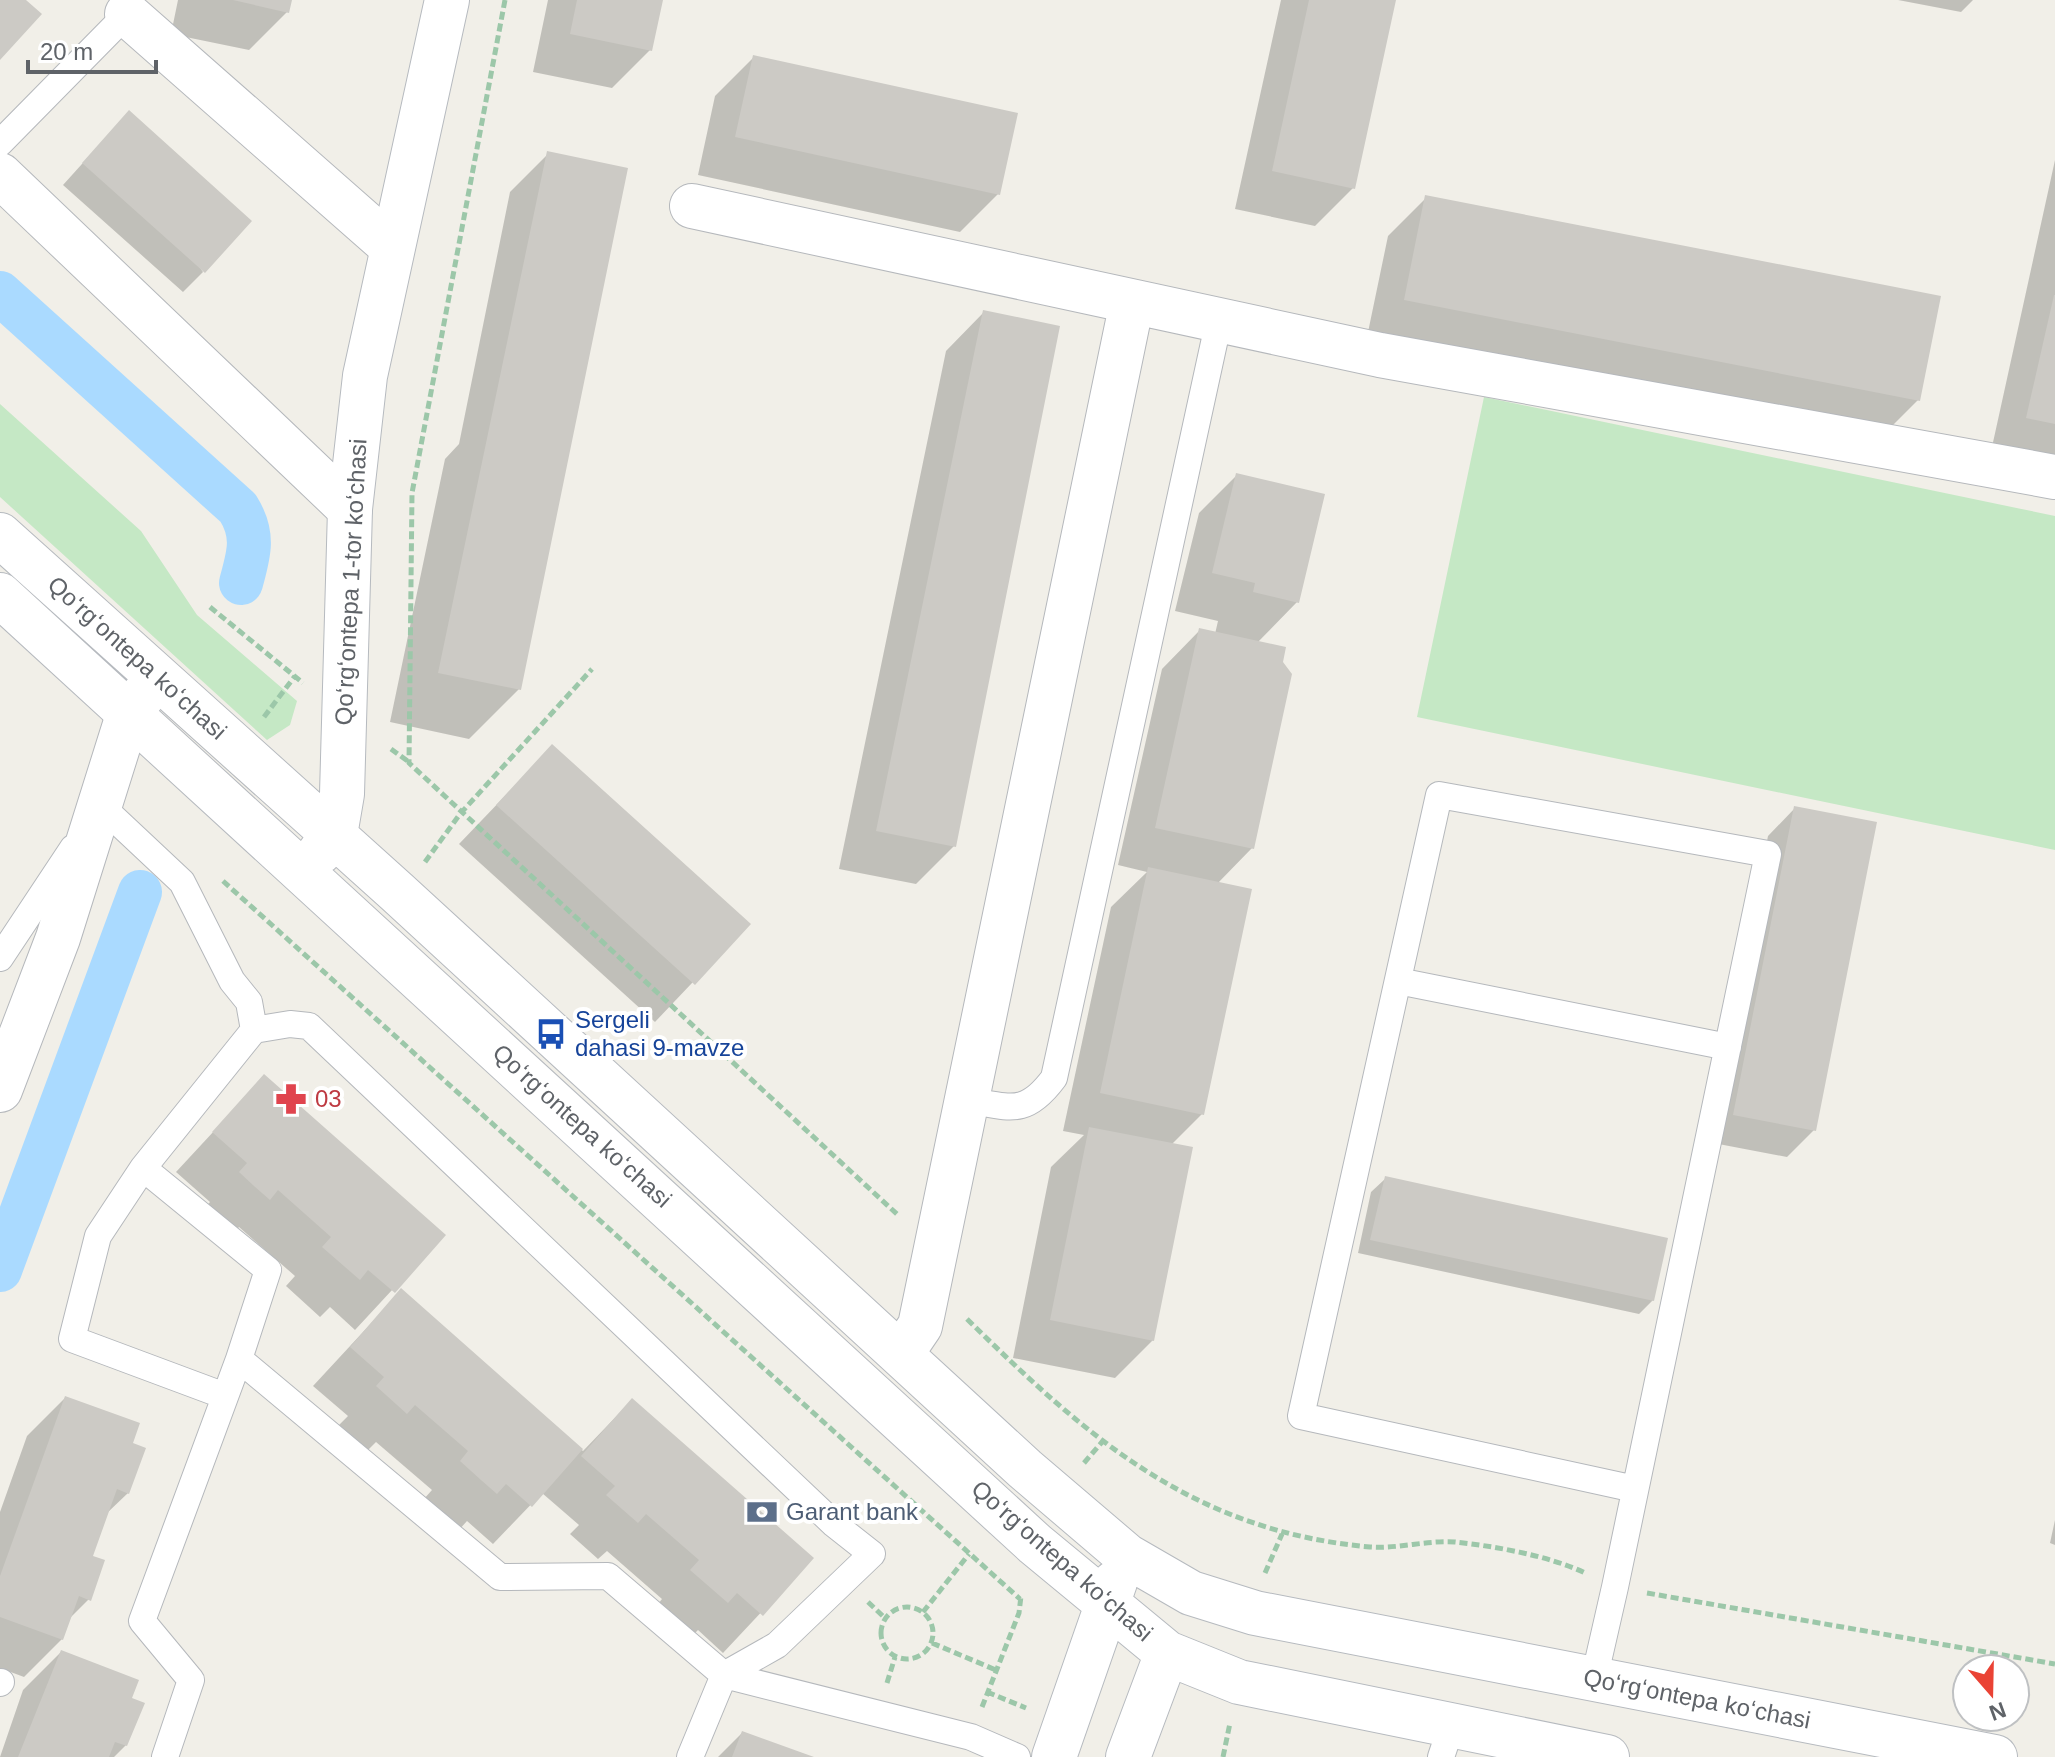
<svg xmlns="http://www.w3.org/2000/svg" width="2055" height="1757" viewBox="0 0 2055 1757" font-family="Arial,sans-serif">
	<rect width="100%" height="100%" fill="#f1efe8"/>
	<!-- green -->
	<path fill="#c5e8c5" d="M1484 397 2055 516V850L1417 717Z
		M0 404 141 531 197 615 297 701 290 725 267 740 0 497Z"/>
	<!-- shadow -->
	<path fill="#0003" d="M178 0H290L287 12 249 50 171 34Z
		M548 0H661L650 50 612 88 533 72Z
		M1281 0H1394L1353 188 1315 226 1235 209Z
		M1898 0H1973L1961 12Z
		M753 58 998 194 960 232 698 175 715 96Z
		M109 134 203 272 183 292 63 185Z
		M548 154 519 689 469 739 390 722 445 459 459 444 510 192Z
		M2055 160V470L1990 456Z
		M1426 198 1918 400 1880 438 1367 337 1388 236Z
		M984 312 954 846 916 884 839 869 946 351Z
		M1237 475 1297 602 1257 643 1252 848 1217 884 1202 1114 1171 1145 1153 1340 1115 1378 1013 1358 1051 1167 1084 1135 1063 1131 1111 907 1147 872 1118 865 1162 669 1200 630 1215 634 1218 621 1175 611 1199 513Z
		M552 747 748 924 655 1022 459 844Z
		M1795 808 1814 1130 1787 1157 1708 1142 1768 836Z
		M264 1077 443 1235 355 1330 330 1307 320 1317 286 1286 295 1276 239 1227 231 1236 202 1211 210 1202 176 1172Z
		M1385 1179 1653 1300 1639 1314 1358 1253 1371 1192Z
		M401 1291 583 1451 632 1400 812 1558 723 1653 698 1630 688 1640 654 1609 662 1599 607 1551 598 1559 570 1534 579 1525 542 1493 493 1544 467 1521 458 1531 423 1500 432 1490 376 1442 368 1450 339 1425 348 1416 313 1386Z
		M65 1398 131 1444 128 1493 106 1514 91 1557 89 1599 68 1620 62 1639 24 1677 0 1668V1512L27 1436Z
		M2055 1520V1545L2050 1543Z
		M61 1652 129 1699 126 1745 114 1757H0L23 1690Z
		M742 1733 809 1757H718Z"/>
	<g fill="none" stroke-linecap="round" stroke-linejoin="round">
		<!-- canal -->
		<path stroke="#aadaff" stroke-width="44" d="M0 293 238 508C255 535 249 554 241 583
			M0 1270 140 892"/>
	</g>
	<!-- building -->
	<path fill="#cccac5" d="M0 0H26L42 14 0 60Z
		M233 0H292L289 13Z
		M577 0H663L652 51 570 34Z
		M1309 0H1396L1355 189 1272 171Z
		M753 55 1018 113 1000 195 735 137Z
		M129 110 252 221 205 273 82 163Z
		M547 151 628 168 521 690 438 673Z
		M1425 195 1941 296 1920 401 1404 300Z
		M2054 295H2055V424L2026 418Z
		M983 310 1060 326 956 847 876 831Z
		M1236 473 1325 494 1299 603 1253 592 1255 583 1212 573Z
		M1199 628 1286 647 1283 662 1292 674 1254 849 1155 828Z
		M552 744 751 924 695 985 496 805Z
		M1794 806 1877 822 1816 1131 1733 1115Z
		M1148 867 1252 889 1204 1115 1100 1093Z
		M264 1074 446 1235 395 1293 368 1270 360 1280 322 1247 331 1237 278 1190 270 1200 254 1186 239 1172 247 1163 212 1132Z
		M1089 1127 1193 1147 1154 1341 1050 1320Z
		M1385 1176 1668 1238 1654 1301 1370 1240Z
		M401 1288 583 1449 532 1507 506 1484 497 1494 481 1480 460 1461 468 1451 415 1405 407 1414 376 1386 384 1377 350 1347Z
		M65 1396 140 1423 133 1443 146 1448 129 1494 117 1489 93 1556 105 1560 91 1601 79 1596 63 1640 0 1617V1576Z
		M632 1398 814 1558 763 1616 737 1593 728 1603 690 1570 699 1560 646 1514 638 1523 606 1495 615 1486 581 1456Z
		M61 1650 139 1680 132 1698 145 1703 127 1746 115 1742 109 1757H18Z
		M742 1731 814 1757H732Z"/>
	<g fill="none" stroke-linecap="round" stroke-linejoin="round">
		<defs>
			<path id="lane" d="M0 143 127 14 130 3
				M95 815 101 806 182 882 232 981 249 1002 254 1030 143 1168 268 1270 239 1359
				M0 958 73 848
				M1398 981 1728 1047
				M254 1030 290 1024 309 1026 834 1524 872 1554 777 1645 724 1675 690 1757
				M967 1100C1010 1107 1025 1117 1054 1078L1219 320
				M143 1168 98 1236 72 1339 225 1396
				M1594 1679 1615 1587 1768 854 1439 795 1301 1416 1635 1489
				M0 1683 1 1682
				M165 1757 191 1680 142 1621 239 1359 500 1577 608 1576 724 1675 971 1737 1017 1757
				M1441 1757 1451 1727"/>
			<path id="street" d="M127 14 392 247
				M0 175 350 509
				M692 206 1380 355 2055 477
				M0 1090 58 938 129 712 151 686
				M901 1354 920 1326 1132 302"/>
			<path id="secondary" d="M0 535 397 892 1025 1469 1127 1556 1191 1593 1255 1613 1995 1757
				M0 595 1035 1544 1167 1653 1239 1682 1607 1757
				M320 852 335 835 342 794 350 509 365 376 447 0
				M1054 1757 1115 1582
				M1128 1757 1167 1653"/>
		</defs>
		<!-- lane casing -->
		<use href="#lane" stroke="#b5b8bc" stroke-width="28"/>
		<!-- street casing -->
		<use href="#street" stroke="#b5b8bc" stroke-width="46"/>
		<!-- secondary casing -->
		<use href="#secondary" stroke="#b6babf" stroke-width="46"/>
		<!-- path -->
		<path stroke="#9cc7a9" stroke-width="5" stroke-dasharray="8 4" stroke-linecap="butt" d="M505 0 412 493 409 763 899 1216
			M210 607 303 683
			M264 717 295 676
			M391 749 409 762
			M425 862 460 814 592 669
			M223 881 1020 1599
			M967 1319C1089 1439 1193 1531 1370 1547 1398 1549 1427 1540 1455 1542 1494 1546 1550 1556 1585 1573
			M1084 1463 1102 1442
			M1265 1573 1282 1534
			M1647 1593 2055 1664
			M868 1602 885 1618
			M881 1633a26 26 0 1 1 52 0a26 26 0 1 1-52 0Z
			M923 1612 969 1554
			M932 1643 996 1670
			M887 1683 895 1657
			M987 1692 1026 1708
			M982 1707 1019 1613 1021 1596
			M1223 1757 1230 1723"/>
		<!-- lane -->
		<use href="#lane" stroke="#fff" stroke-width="26"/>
		<!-- street -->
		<use href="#street" stroke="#fff" stroke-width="44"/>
		<!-- secondary -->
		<use href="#secondary" stroke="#fff" stroke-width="44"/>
	</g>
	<!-- icons -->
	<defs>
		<symbol id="bus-bare" viewBox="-9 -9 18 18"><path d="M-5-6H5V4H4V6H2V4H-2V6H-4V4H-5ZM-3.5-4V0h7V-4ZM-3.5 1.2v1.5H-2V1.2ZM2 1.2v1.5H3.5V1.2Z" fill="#1a4fb4" stroke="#fff" stroke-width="2.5" paint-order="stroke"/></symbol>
		<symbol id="pharmacy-bare" viewBox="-9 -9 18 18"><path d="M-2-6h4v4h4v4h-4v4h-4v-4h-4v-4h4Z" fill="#e0444e" stroke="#fff" stroke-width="2.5" paint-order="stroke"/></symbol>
		<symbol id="bank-bare" viewBox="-9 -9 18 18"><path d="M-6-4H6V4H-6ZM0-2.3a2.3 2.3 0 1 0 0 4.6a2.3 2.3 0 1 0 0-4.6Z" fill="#5c6f8a" stroke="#fff" stroke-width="2.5" paint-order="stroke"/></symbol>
	</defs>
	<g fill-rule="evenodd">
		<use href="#bus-bare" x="529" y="1012" width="44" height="44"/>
		<use href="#pharmacy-bare" x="269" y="1077" width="44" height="44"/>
		<use href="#bank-bare" x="740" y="1490" width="44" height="44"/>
	</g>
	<g text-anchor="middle" stroke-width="8" stroke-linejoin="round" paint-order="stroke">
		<!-- street labels -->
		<g font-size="24" fill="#5f6368" stroke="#fff">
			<text transform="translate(351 582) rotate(-87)" y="8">Qoʻrgʻontepa 1-tor koʻchasi</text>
			<text transform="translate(137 658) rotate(42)" y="8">Qoʻrgʻontepa koʻchasi</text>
			<text transform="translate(582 1126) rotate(42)" y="8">Qoʻrgʻontepa koʻchasi</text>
			<text transform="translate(1062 1561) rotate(41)" y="8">Qoʻrgʻontepa koʻchasi</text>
			<text transform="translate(1697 1699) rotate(11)" y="8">Qoʻrgʻontepa koʻchasi</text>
		</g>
		<!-- transit labels -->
		<g font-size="24" fill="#164399" stroke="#fff" text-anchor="start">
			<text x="575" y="1028">Sergeli<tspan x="575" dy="28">dahasi 9-mavze</tspan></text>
		</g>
		<!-- health labels -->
		<g font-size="24" fill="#be3a42" stroke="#fff" text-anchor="start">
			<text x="315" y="1107">03</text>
		</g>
		<!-- service labels -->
		<g font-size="24" fill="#4e5e75" stroke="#fff" text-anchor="start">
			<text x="786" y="1520">Garant bank</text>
		</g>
	</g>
	<!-- north arrow -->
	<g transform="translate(1991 1693) rotate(160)"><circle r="38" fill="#ffffff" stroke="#bfc1c3" stroke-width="2"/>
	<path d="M0-6L14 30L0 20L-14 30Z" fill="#ea4335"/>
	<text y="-12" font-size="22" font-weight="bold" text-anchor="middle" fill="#5f6368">N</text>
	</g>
	<!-- scale -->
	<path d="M28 60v12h128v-12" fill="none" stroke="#5f6368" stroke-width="4"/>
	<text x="40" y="60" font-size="24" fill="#5f6368" stroke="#ffffff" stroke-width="6" paint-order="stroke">20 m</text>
</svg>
